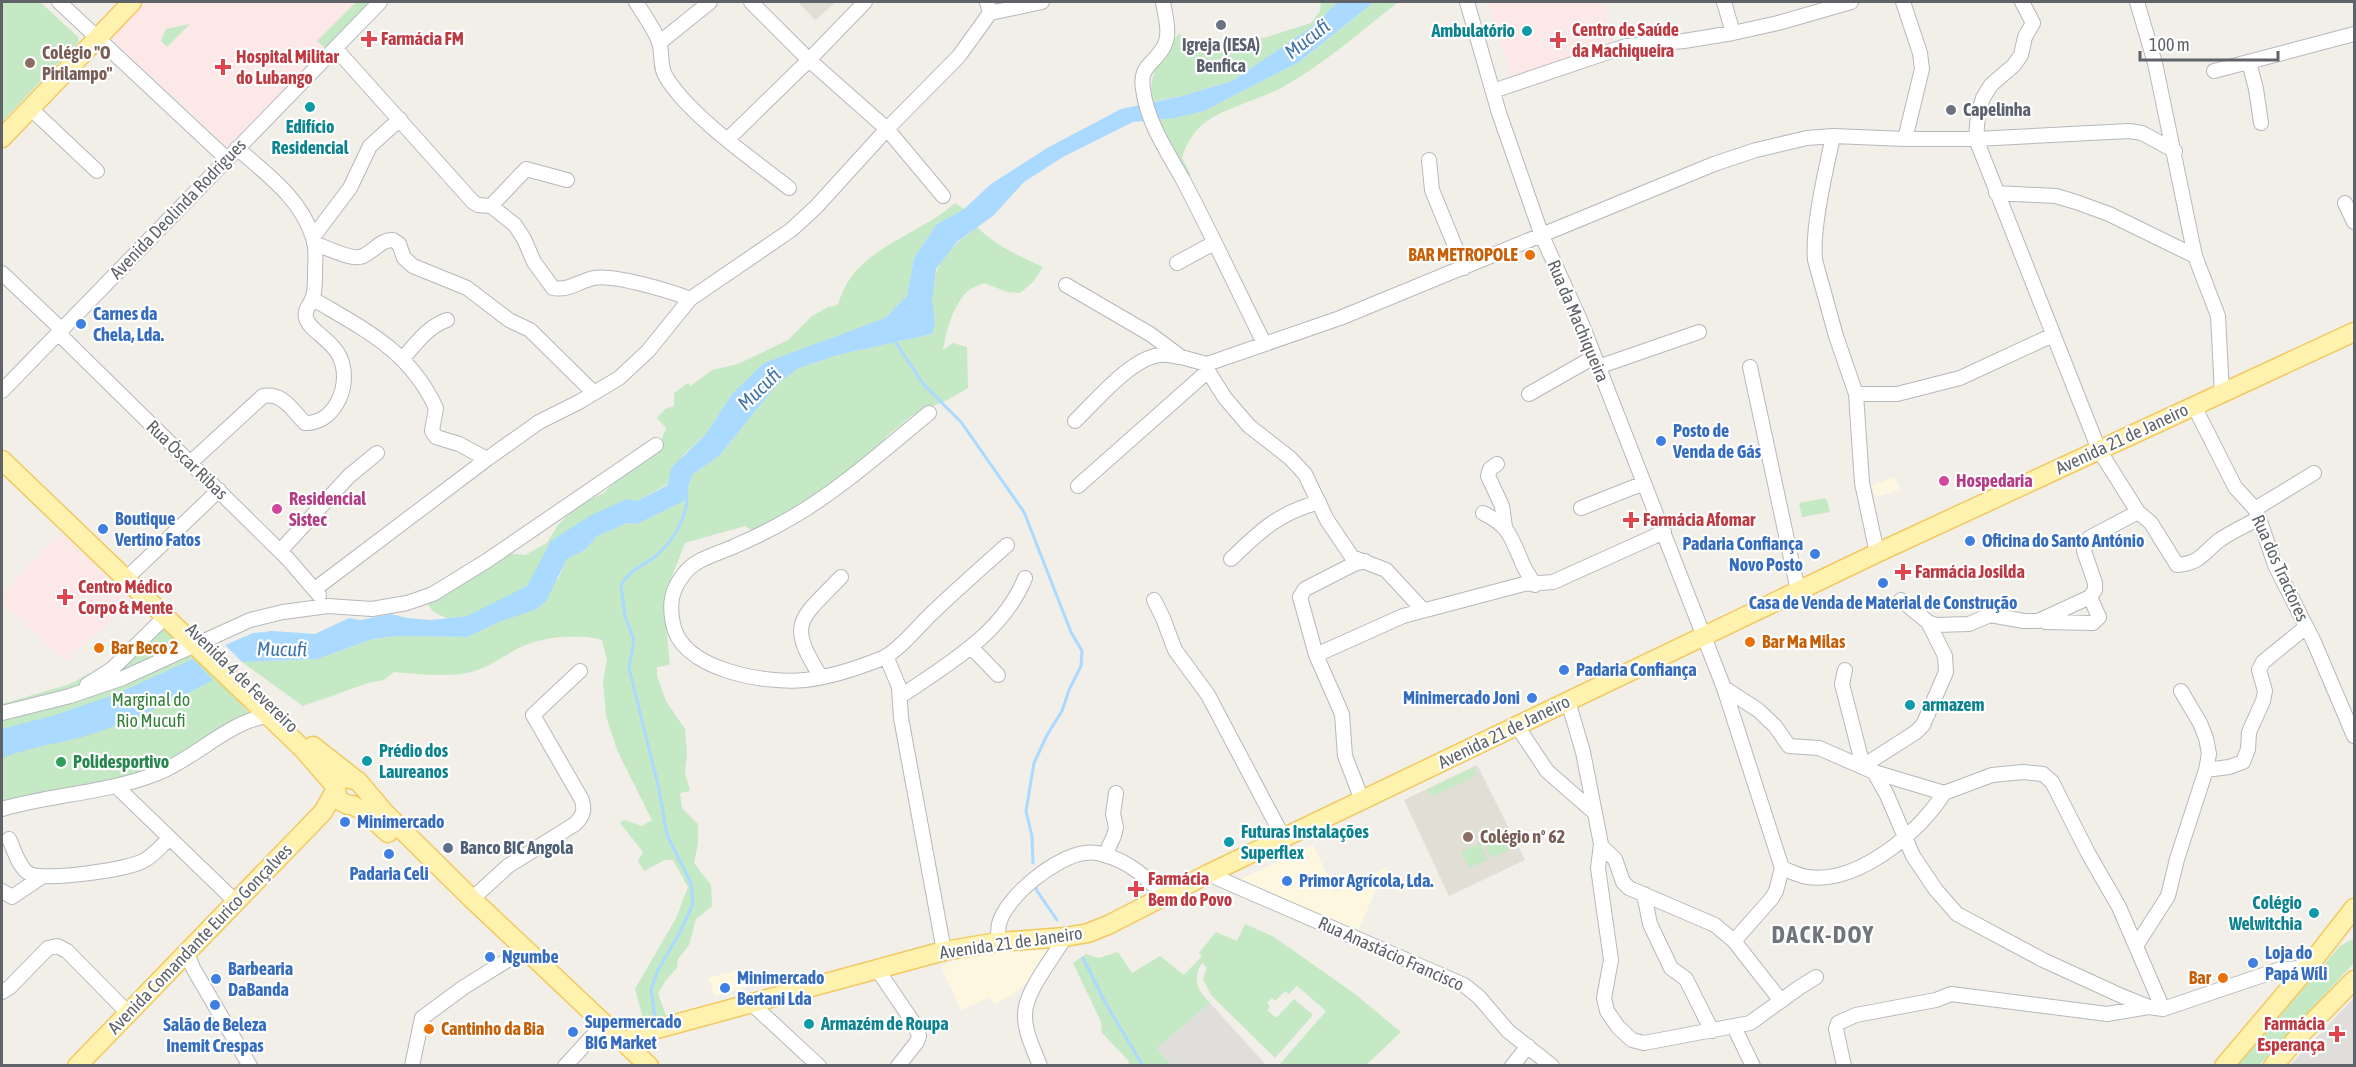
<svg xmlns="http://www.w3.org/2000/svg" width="2356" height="1067" font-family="'Asap Condensed',sans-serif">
  <rect width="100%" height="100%" fill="#f1efe8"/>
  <path fill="#fef7e0" d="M1895,477L1900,490L1876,497L1871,485Z
    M1313,845L1335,892L1385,868L1388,875L1381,878L1357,933L1276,899L1274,894L1241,879Z
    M1016,949H1047L1027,982L1012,995L994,1004L990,997L961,1010L941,966L975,952Z
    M738,970L746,987L715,996L708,978Z"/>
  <path fill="#e0deda" d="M2354,997V1065H2290L2352,1000Z
    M1210,1003L1266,1065H1171L1157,1048Z"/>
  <path fill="#e1ded6" d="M798,2H836L815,20Z
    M1477,765L1525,860L1449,896L1404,800Z"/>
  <path fill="#fce8e6" d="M144,2H371L227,147L109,37Z
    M1488,2H1604L1615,40L1512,79Z
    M60,532L133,601L65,661L2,602V594Z"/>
  <path fill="#c5e8c5" d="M2,2H40L78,37L79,41L2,122Z
    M356,2H371L325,48L317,41Z
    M1321,2H1337L1317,23L1232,81L1182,96L1152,102C1148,73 1161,53 1180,33L1185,55L1267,37L1311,23L1320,11Z
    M1374,2H1398C1360,32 1322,66 1279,89C1257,100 1218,110 1201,126C1192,134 1185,147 1182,158L1191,175L1183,180L1152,121L1204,111L1299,62Z
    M190,24L167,47L161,41L166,29Z
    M955,203L964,209L937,224L914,258L907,296L885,318L802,350L732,394L706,434L684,454L668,484L637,501L527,586L497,603L467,616L446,618L434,612L427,604L505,553L525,555L547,543L558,525L578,505L604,493L622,474L659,446L666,428L657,418L665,409L674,406V393L688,383L691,386L712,370L738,364L788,340L812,316L828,307L838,305C853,248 916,238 955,203Z
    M977,227C996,246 1019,256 1043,267L1033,282L1020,293L1008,292L984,283C979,286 970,288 967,292C953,305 946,332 943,350L953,343L967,347L968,388L949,399L911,416L885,438L888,442L868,462L756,533L745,526L685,543L668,586L664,607L670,665L657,667V676L666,701L685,729L687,754L685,772L690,791L680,793L682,808L698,824V844L694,863L711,885L712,906L696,919L689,945L678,959L677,968L666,980L658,993L666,1016L646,1021L642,1015L635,989L676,918L688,887L673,860H665L644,871L638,861L643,852L620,823L624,820L642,826L652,820L617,750L606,716L603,681L607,660L602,640C577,633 539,637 517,649C500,658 486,669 467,673C444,677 417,674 394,672L384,680L368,683L303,706L242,662L317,659L373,639L398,636L468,637L501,621L558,579L567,559L585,550L597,536L628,523L637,524L684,501L692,475L720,455L778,383L799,368L838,355L932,334C936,321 932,314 932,301C931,264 950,248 977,227Z
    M1826,498L1830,512L1802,517L1799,503Z
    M156,616L258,722L168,772L131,790L73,798L2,814V704L70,684L110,662Z
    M1474,767L1476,776L1433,796L1426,790Z
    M1501,834L1509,850L1491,858L1483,842Z
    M1480,843L1487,860L1469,868L1461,852Z
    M1245,924L1274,937L1355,994L1401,1032L1366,1065H1282L1280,1064L1326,1011L1297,986L1289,994L1285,991L1275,1001L1272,998L1267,1003L1270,1007L1267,1010L1276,1018L1294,999L1313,1015L1275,1058L1211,995L1203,979L1207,968L1202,963C1192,979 1197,990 1210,1003L1157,1048L1171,1065H1128L1129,1061L1102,1033L1101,1022L1073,963L1086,954L1099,958L1118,952L1132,973L1160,956L1184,975L1202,956L1199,953L1216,932L1237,941Z
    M2354,938V963L2259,1065H2238L2340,946Z"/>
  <path fill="#aadaff" d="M1337,2H1374L1299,62L1204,111L1174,118L1133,122L1063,157L1024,182L994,215L957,242L936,269L932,300L935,323L932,334L838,355L799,368L778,383L720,455L692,475L684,501L637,524L628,523L597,536L585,550L567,559L546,601L537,609L501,621L468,637L398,636L373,639L317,659L242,662L225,645L253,633L272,631L315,634L349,618L360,620L391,614L407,618L431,620L467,616L527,586L551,541L591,515L627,499L637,501L668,485L671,468L706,434L732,394L764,363L885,318L907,296L914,258L937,224L964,209L991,184L1047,148L1121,109L1182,96L1232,81L1317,23Z
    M193,659L213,680C175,700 136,719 95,733C64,743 32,746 2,758V729L55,715L116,694Z"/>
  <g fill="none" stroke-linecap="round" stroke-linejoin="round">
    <path stroke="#aadaff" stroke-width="3" d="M894,340L924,385L961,422L1024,512L1071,632L1082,651L1081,666L1069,690L1062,711L1047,735L1034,763L1026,811L1032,836L1033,863
      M1035,884L1037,891L1057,920
      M1083,958L1105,1002L1143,1066
      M655,1018L651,989L658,970L679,934L693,904L691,883L667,835L659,789L629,668L634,640L625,616L621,585C632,568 643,566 657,555C674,540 691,512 686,488"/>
    <g stroke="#b5b8bc" stroke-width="16">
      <path id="minor" d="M59,2L227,159
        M636,2C643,14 654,28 659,42C663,53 659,66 666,77C690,116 752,159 789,188
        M751,2L809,60L887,129L943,196
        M987,2L990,13L1042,2
        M1163,2C1165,15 1171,34 1164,46C1155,64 1139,65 1143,89C1147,122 1167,151 1183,180C1211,233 1237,289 1264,343
        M1467,2L1499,113L1542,236L1581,322L1724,688L1782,868L1776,891L1772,898L1734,941
        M1724,2L1733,33
        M1903,2L1920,53L1922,69L1905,139
        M2022,2L2033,23L2025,37L2021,55L2014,65L1991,85L1983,98L1978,114L1976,139L2099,450L2138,512L2151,523L2177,565C2202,563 2203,552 2221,539C2233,531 2247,525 2259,518
        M2137,2L2155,63L2195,256L2218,316L2222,393
        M659,43L710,2
        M335,48L473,202L478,205L491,206L515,225L524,239L534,262L553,288C569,291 579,281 594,278C613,274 671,291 690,299
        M2249,62L2256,89L2261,123
        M2214,71L2354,34
        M1493,91L1626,46L1684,41L1733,33L1778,23L1851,2
        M30,108L97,171
        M1833,136C1826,170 1812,226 1815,260L1836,336L1856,394L1862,483L1877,553
        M728,139L809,60L865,2
        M1429,160L1432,190L1464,268
        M1996,193L2056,196L2076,202L2109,214L2195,256
        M2345,203L2354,222
        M491,206L526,169L567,180
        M313,237L350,188L370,146L400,119
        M314,243C325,247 349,259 360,257C372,254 380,239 393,240L399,244L404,258L413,266L467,288L509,320L530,330L594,393
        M1177,263L1214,243
        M2,273L61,329
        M1066,285L1150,334L1181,357L1207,364L1340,318L1714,164L1756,150L1807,138L1833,136L1905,139H1976L2129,131L2142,133L2175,151
        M313,299C365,330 409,350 436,408L432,431L436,437L459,444L487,459
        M58,333L288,559L319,595
        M403,358C417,343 427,327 447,320
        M1207,364L1208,371L1225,398L1249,426L1290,458L1305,474L1327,520L1352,557L1386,570L1423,610
        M1598,367L1699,332
        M1750,367L1798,591
        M2,391L380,2
        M1529,394L1594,357
        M1856,394H1897L1960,378L2053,335
        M2194,406L2235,487L2255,509L2259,518L2275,565L2314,642L2354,736
        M929,413C886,448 843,487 796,515C776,527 756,537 735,546C718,554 696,558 684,574C671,590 669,604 673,624C682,670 765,684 805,680C832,677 858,668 883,658C898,651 917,628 930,615C955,591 981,568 1007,545
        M1075,421C1096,401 1131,358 1160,355C1166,354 1173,356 1179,357
        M190,463L263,396C283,392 292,410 305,423C333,424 350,389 342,363C337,342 309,331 306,318C304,309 311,304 313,297C315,290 315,281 315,274C315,263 317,248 313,238C301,198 267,175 237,148
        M1497,464L1490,469L1488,476L1502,506L1505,527
        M1078,486L1208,371
        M1581,508L1644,483
        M2255,509L2314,473
        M1483,513C1509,526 1510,535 1521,560C1524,569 1530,577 1535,585
        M280,551L349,476L377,453
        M1231,559C1261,530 1277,514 1319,502
        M132,573L219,490
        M315,589L487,459L539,422L579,402L619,378L648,351L690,299L791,230L816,207L887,129L959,56L990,13
        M1154,600L1163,618L1175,650L1208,695L1283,837
        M1901,600L1928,622L1936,625L1969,624L1990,615L2024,621H2038L2090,597L2095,590V583L2084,551L2089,538L2138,512
        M2045,622L2093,623L2099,617L2090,597
        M971,647L998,675
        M1316,655L1403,616L1524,584L1553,582L1664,532
        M886,656L899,687L901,718L944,951
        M1845,670L1842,684L1863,766L1916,732L1923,725L1946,672L1945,656L1928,622
        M821,677C786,622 800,620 841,577
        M87,685L112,669L166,616
        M1724,688L1758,710L1775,726L1789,746L1819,748L1874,772L1887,795L1913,856L1936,890L1957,914L2043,960L2124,997L2149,1007L2163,1009L2278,970L2308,967
        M901,696C948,664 1003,633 1025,578
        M1568,701L1583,752L1601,844L1598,868L1611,960L1604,998L1607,1011L1618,1027L1632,1040L1644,1043L1750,1023L1800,987L1816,977
        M2,713L70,696L123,678L250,620L283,612L328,606L372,609L407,603L433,594L488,560L656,445
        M1517,726L1547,771L1595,813
        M2206,770L2229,767L2243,762L2248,749L2249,732L2263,701L2265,691L2259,670L2263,662L2306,627
        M1874,772L1944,793L1992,775L2023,772L2043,774L2052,782L2088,853L2119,907L2163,1009
        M117,787L236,902
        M1362,800L1345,756L1342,714L1316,655L1300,597L1305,589L1354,564L1365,561
        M2,809C53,794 108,793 158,773C194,759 231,720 268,716
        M9,839C14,849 19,869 30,874C46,881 129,870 145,860C154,855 162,845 170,838
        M1601,846L1615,859L1623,882L1629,888L1715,925L1734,941L1781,1001
        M1105,855L1114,836L1116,827L1113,814L1116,793
        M1782,868C1790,871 1799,876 1808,877C1858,884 1920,832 1944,793
        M1208,874L1464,985L1479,997L1508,1031L1552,1066
        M2,891L12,897L43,876
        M1644,894L1650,924L1671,968L1686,979L1712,1031
        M472,899L508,866L575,824C583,816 585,811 582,800L533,715L580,671
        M998,942C998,936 998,929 999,924C1006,896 1057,856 1085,853C1091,852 1099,853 1104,855C1129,861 1147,878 1164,896
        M2136,946L2168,896L2177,859L2206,770L2209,754L2206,738L2200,723L2181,691
        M187,953L193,968L250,1066
        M877,969L915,1025L919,1036L917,1042L898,1066
        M2,992L10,987L48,948L57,946L67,951L128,1013
        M752,1004L819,1066
        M1734,1027L1753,1066
        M412,1066L422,1018L464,987L519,953
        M565,1066L600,1028
        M1040,1066C1034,1050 1025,1033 1025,1016C1024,992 1053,959 1065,937
        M1512,1066L1528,1046
        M1844,1066L1836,1029L1838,1023L1856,1015L1936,1000L1951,994L2107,1014L2149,1007"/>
    </g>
    <g stroke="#f2c960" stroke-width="21">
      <path id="major" d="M2,138L132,2
        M2,460L303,749L336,787L337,799L348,805
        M313,746L355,779
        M346,778L358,781L385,813L472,899L649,1066
        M352,805L365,812L388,833
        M624,1042L642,1033L944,951L998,942L1065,937L1088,933L1108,925L1208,874L1877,553L2354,332
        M77,1066L323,812L335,791
        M2224,1066L2308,967L2354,908
        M2273,1066L2298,1037L2354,980"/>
    </g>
    <use href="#minor" stroke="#fff" stroke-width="14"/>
    <use href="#major" stroke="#fff2af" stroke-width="18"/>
  </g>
  <g fill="#6b7280" stroke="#fff" stroke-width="2">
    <circle cx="1221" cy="25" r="6"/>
    <circle cx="1951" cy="110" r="6"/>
  </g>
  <g fill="#0f9aa8" stroke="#fff" stroke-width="2">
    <circle cx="1527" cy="31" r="6"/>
    <circle cx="310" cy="107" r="6"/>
    <circle cx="1910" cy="705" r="6"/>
    <circle cx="367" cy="761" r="6"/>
    <circle cx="1229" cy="842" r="6"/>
    <circle cx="2314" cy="913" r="6"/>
    <circle cx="809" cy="1024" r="6"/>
  </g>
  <g fill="#e0444e" stroke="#fff" stroke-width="2">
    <path d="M366 30h6v6h6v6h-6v6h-6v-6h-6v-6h6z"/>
    <path d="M1555 31h6v6h6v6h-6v6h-6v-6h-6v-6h6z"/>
    <path d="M220 58h6v6h6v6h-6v6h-6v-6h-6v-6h6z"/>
    <path d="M1628 511h6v6h6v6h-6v6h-6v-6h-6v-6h6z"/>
    <path d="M1900 563h6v6h6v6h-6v6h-6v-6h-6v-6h6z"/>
    <path d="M62 588h6v6h6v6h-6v6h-6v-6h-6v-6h6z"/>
    <path d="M1133 880h6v6h6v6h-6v6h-6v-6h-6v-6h6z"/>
    <path d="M2334 1025h6v6h6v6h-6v6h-6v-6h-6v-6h6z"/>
  </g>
  <g fill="#8d6e63" stroke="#fff" stroke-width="2">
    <circle cx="30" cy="63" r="6"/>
    <circle cx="1468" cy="837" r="6"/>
  </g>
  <g fill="#e8710a" stroke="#fff" stroke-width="2">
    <circle cx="1530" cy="255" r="6"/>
    <circle cx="1750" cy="642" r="6"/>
    <circle cx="99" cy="648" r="6"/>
    <circle cx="2223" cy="978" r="6"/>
    <circle cx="429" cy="1029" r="6"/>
  </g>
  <g fill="#3f7fe0" stroke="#fff" stroke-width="2">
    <circle cx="81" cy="324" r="6"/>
    <circle cx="1661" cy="441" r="6"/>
    <circle cx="103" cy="529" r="6"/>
    <circle cx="1970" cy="541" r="6"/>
    <circle cx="1815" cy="554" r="6"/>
    <circle cx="1883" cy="583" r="6"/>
    <circle cx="1564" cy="670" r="6"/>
    <circle cx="1532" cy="698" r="6"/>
    <circle cx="345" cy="822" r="6"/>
    <circle cx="389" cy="854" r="6"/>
    <circle cx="1287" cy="881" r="6"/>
    <circle cx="490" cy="957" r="6"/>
    <circle cx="2253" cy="963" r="6"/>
    <circle cx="216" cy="979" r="6"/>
    <circle cx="725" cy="988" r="6"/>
    <circle cx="215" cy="1005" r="6"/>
    <circle cx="573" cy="1032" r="6"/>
  </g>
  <g fill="#d1479c" stroke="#fff" stroke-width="2">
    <circle cx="1944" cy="481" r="6"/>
    <circle cx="277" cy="509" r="6"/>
  </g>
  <circle fill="#2e9e5b" stroke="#fff" stroke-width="2" cx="61" cy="762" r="6"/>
  <circle fill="#5c6f8a" stroke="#fff" stroke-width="2" cx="448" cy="848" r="6"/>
  <g text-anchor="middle" stroke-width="4.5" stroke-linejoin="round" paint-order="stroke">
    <g font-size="18" font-weight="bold" fill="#be3a42" stroke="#fff" text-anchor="start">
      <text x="1572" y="36">Centro de Saúde<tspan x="1572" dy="21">da Machiqueira</tspan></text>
      <text x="381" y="45">Farmácia FM</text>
      <text x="236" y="63">Hospital Militar<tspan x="236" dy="21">do Lubango</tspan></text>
      <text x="1643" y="526">Farmácia Afomar</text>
      <text x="1915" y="578">Farmácia Josilda</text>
      <text x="78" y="593">Centro Médico<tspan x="78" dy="21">Corpo &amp; Mente</tspan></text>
      <text x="1148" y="885">Farmácia<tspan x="1148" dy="21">Bem do Povo</tspan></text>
      <text x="2325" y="1030" text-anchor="end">Farmácia<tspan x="2325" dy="21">Esperança</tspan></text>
    </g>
    <g font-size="18" font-weight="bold" fill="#0d838f" stroke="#fff" text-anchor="start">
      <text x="1515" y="37" text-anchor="end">Ambulatório</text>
      <text x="310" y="133" text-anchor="middle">Edifício<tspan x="310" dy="21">Residencial</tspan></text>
      <text x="1922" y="711">armazem</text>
      <text x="379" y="757">Prédio dos<tspan x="379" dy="21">Laureanos</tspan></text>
      <text x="1241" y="838">Futuras Instalações<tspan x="1241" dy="21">Superflex</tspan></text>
      <text x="2302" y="909" text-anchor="end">Colégio<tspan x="2302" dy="21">Welwitchia</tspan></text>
      <text x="821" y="1030">Armazém de Roupa</text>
    </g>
    <g font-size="18" font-weight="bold" fill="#5b616d" stroke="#fff">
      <text x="1221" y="51">Igreja (IESA)<tspan x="1221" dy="21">Benfica</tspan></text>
      <text x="1963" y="116" text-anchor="start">Capelinha</text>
    </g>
    <g font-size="18" font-weight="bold" fill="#785e54" stroke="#fff" text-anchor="start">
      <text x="42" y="59">Colégio "O<tspan x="42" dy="21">Pirilampo"</tspan></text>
      <text x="1480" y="843">Colégio nº 62</text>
    </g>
    <g font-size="18" fill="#5f6368" stroke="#fff">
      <text transform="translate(178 209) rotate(-46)" y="6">Avenida Deolinda Rodrigues</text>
      <text transform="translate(1578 321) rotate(67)" y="6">Rua da Machiqueira</text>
      <text transform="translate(2122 439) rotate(-25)" y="6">Avenida 21 de Janeiro</text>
      <text transform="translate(187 460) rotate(44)" y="6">Rua Óscar Ribas</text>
      <text transform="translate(2280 568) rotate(66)" y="6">Rua dos Tractores</text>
      <text transform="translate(242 678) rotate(44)" y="6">Avenida 4 de Fevereiro</text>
      <text transform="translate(1504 732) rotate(-26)" y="6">Avenida 21 de Janeiro</text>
      <text transform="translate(200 939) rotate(-46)" y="6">Avenida Comandante Eurico Gonçalves</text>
      <text transform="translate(1011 943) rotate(-8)" y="6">Avenida 21 de Janeiro</text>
      <text transform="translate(1391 954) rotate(24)" y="6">Rua Anastácio Francisco</text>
    </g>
    <g font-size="18" font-weight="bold" fill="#c56008" stroke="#fff" text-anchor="start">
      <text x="1518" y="261" text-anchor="end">BAR METROPOLE</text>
      <text x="1762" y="648">Bar Ma Milas</text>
      <text x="111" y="654">Bar Beco 2</text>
      <text x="2211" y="984" text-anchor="end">Bar</text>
      <text x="441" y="1035">Cantinho da Bia</text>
    </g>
    <g font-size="18" font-weight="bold" fill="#366cbe" stroke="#fff" text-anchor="start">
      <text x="93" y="320">Carnes da<tspan x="93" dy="21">Chela, Lda.</tspan></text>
      <text x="1673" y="437">Posto de<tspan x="1673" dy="21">Venda de Gás</tspan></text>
      <text x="115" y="525">Boutique<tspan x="115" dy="21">Vertino Fatos</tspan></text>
      <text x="1982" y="547">Oficina do Santo António</text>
      <text x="1803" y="550" text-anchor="end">Padaria Confiança<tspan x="1803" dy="21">Novo Posto</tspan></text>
      <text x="1883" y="609" text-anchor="middle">Casa de Venda de Material de Construção</text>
      <text x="1576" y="676">Padaria Confiança</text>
      <text x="1520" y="704" text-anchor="end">Minimercado Joni</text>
      <text x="357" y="828">Minimercado</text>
      <text x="389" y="880" text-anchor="middle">Padaria Celi</text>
      <text x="1299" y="887">Primor Agrícola, Lda.</text>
      <text x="2265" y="959">Loja do<tspan x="2265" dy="21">Papá Wíli</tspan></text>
      <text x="502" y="963">Ngumbe</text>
      <text x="228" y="975">Barbearia<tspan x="228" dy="21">DaBanda</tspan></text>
      <text x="737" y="984">Minimercado<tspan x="737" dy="21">Bertani Lda</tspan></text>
      <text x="585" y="1028">Supermercado<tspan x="585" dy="21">BIG Market</tspan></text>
      <text x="215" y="1031" text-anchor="middle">Salão de Beleza<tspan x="215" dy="21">Inemit Crespas</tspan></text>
    </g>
    <g font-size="18" font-weight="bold" fill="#b23c85" stroke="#fff" text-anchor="start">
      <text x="1956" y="487">Hospedaria</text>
      <text x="289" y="505">Residencial<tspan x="289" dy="21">Sistec</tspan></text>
    </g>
    <g font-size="18" fill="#348238" stroke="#fff">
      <text x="151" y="706">Marginal do<tspan x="151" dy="21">Rio Mucufi</tspan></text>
    </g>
    <g font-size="18" font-weight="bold" fill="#27864d" stroke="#fff" text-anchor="start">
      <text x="73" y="768">Polidesportivo</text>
    </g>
    <g font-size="18" font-weight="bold" fill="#4e5e75" stroke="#fff" text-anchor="start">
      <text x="460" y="854">Banco BIC Angola</text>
    </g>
    <g font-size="20" font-style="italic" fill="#4174aa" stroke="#fff">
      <text transform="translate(1307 39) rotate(-38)" y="7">Mucufi</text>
      <text transform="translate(759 389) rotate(-44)" y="7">Mucufi</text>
      <text transform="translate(282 649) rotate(1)" y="7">Mucufi</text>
    </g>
    <g font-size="24" font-weight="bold" letter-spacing="1.5" fill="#70757a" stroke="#fff">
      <text x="1823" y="943">DACK-DOY</text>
    </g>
  </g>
  <rect width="2356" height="1067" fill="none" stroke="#5f6368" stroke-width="6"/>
  <path d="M2140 51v9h138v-9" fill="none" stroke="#5f6368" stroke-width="3"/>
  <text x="2149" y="51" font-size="18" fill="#5f6368" stroke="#ffffff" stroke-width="4.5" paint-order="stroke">100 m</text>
</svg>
